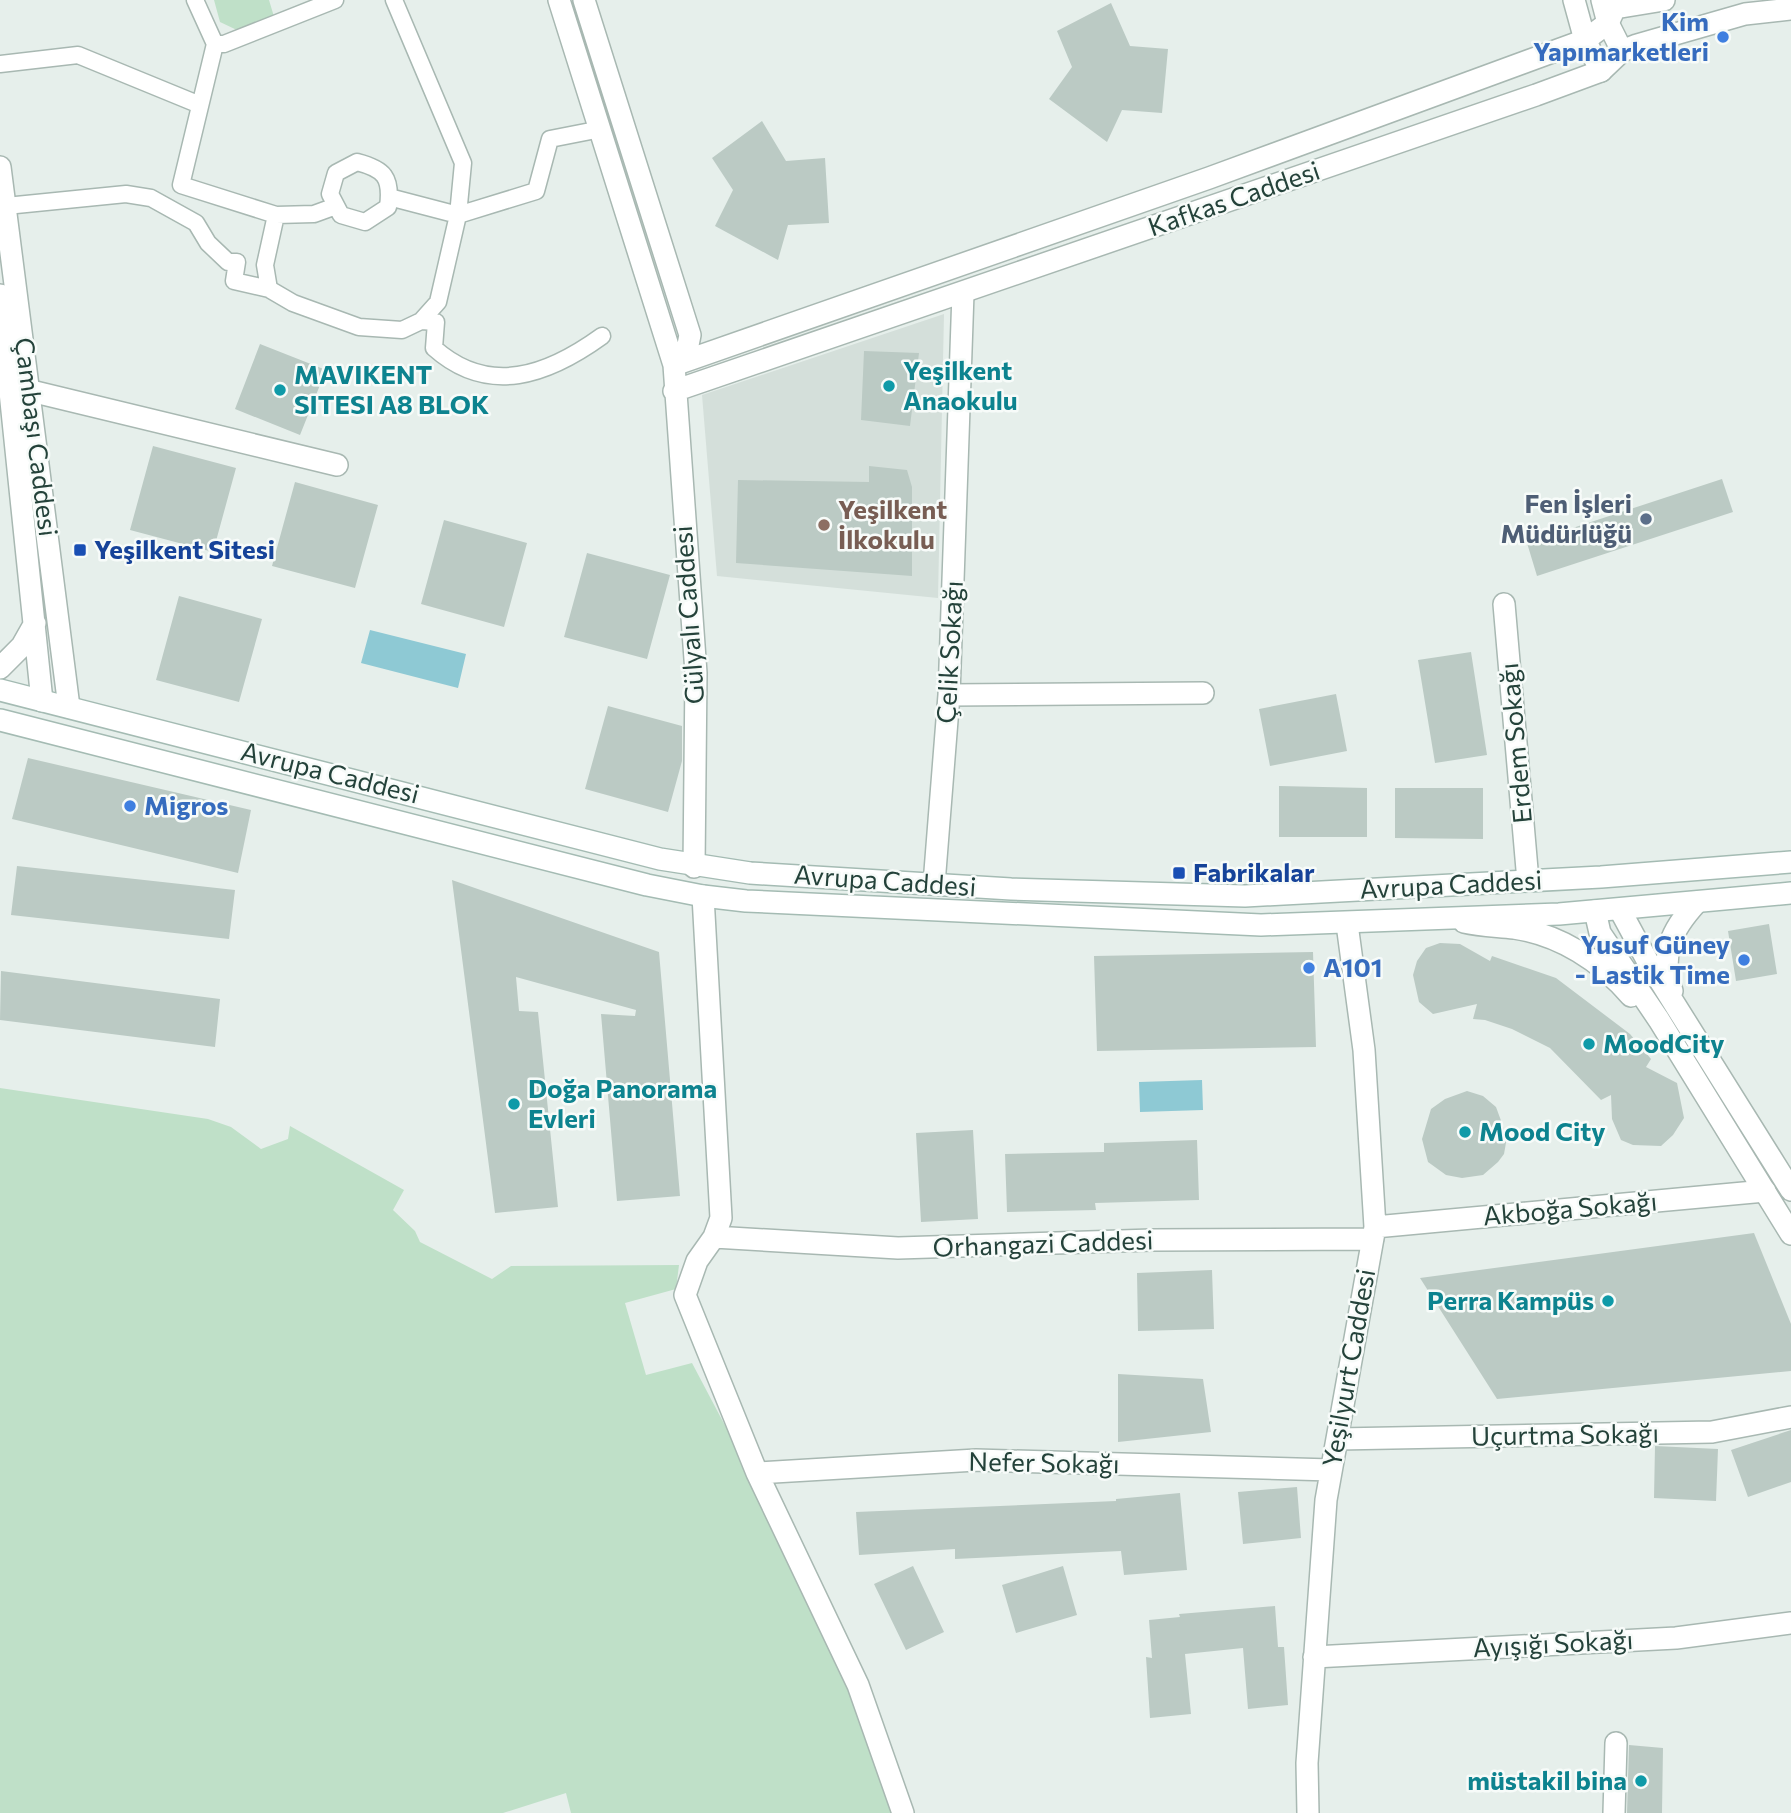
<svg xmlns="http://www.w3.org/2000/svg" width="1791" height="1813" font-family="Commissioner,sans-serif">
  <rect width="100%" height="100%" fill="#e6efeb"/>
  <path fill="#d4dfda" d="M944,314L938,598L717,576L702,395Z"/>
  <path fill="#bfe0c8" d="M214,0H269L275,20L239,31L220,22Z
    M0,1088L208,1119L231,1127L261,1149L288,1139L290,1126L404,1190L393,1210L415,1231L420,1242L492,1279L511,1266L679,1265L676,1289L625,1303L646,1375L692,1363L749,1471L850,1687L895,1813H571L566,1793L503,1813H0Z"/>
  <path fill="#8ec9d4" d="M370,630L466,654L458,688L361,663Z
    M1202,1080L1203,1110L1140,1112L1139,1082Z"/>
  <path fill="#bbcac4" d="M1111,3L1130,46L1168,49L1162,113L1122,110L1107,142L1049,99L1072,67L1057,31Z
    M762,121L786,161L825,158L829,223L788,225L778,260L715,226L733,190L712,158Z
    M260,344L326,370L300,435L235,409Z
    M864,351L919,353L910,426L861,420Z
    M153,446L236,468L213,552L130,530Z
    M869,466L907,470L912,487V576L736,563L738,480L869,482Z
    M1722,479L1733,512L1537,576L1527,543Z
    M295,482L378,505L355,588L272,566Z
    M444,520L527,543L504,627L421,604Z
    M587,553L670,575L647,659L564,637Z
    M179,596L262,619L239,702L156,680Z
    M1471,652L1487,755L1435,763L1418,660Z
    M1336,694L1347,751L1270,766L1259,709Z
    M608,706L682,726V761L668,812L585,789Z
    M28,758L251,810L238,873L12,819Z
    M1279,786L1367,788V837H1279Z
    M1395,788H1483V839L1395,838Z
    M17,866L235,890L229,939L11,915Z
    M452,880L659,952L680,1196L617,1201L601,1014L635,1016L636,1010L516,977L519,1011L538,1012L558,1207L495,1213Z
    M1769,924L1777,974L1736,981L1728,931Z
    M1440,943L1460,944L1490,961L1492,956L1556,978L1630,1034L1651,1059L1646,1067L1677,1083L1684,1118L1673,1135L1661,1146L1633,1145L1621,1140L1612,1119L1611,1095L1601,1100L1550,1048L1512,1029L1485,1020L1473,1019L1477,1004L1433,1014L1419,1002L1413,975L1417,961L1426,948Z
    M1313,952L1316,1047L1097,1051L1094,956Z
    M1,971L220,999L215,1047L0,1020Z
    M1467,1091L1483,1096L1496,1107L1507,1137L1504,1154L1498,1162L1483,1175L1462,1178L1446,1175L1428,1162L1422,1139L1431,1109L1445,1099Z
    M973,1130L978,1219L921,1222L916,1133Z
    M1197,1140L1199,1200L1095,1203L1096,1210L1007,1212L1005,1154L1104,1152V1143Z
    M1754,1233L1791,1324V1371L1497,1399L1420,1278Z
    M1212,1270L1214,1329L1138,1331L1137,1273Z
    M1118,1374L1203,1379L1211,1432L1118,1442Z
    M1791,1430V1482L1748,1497L1731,1450Z
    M1655,1446L1718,1449L1716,1501L1654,1498Z
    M1297,1487L1301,1538L1243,1544L1238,1492Z
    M1180,1493L1187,1570L1124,1575L1121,1551L955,1559V1549L859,1555L856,1512L1116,1501V1499Z
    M913,1566L944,1632L906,1650L874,1584Z
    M1063,1566L1077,1615L1016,1633L1002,1585Z
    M1275,1606L1278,1647H1284L1288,1705L1248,1709L1243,1648L1185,1654L1191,1714L1150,1718L1146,1657L1152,1658L1149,1620L1180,1617L1179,1614Z
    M1629,1745L1663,1748L1662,1813H1627Z"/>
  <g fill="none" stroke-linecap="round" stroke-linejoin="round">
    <g stroke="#a8b8b2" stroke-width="19">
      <path id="pedestrian" d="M195,0L215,44L181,185L276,215L265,265L269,289L293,303L359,327L402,330L421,321L438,302L458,215L463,163L394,0
        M215,44H224L335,0
        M0,64L78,55L200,105
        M357,162C384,169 392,177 388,207L365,222L341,215L330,194L336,173Z
        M389,197L458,215L536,191L550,139L601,129
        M6,206L126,194L151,198L196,223L208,243L228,262H237L234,281L269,289
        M276,215L314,214L336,206
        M421,321L436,322L434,348C489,397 548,375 602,336"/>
    </g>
    <g stroke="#a8b8b2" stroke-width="24">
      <path id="minor" d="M1574,0L1585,40L1601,71
        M1602,0L1608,23L1622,51
        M31,391L337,465
        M1504,604L1528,881
        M949,695L1203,693
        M934,884L949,695L963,293
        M703,896L721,1218L714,1237L697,1261L685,1295L757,1473L858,1685L903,1813
        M1375,1227L1765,1191
        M714,1237L898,1248L1152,1240L1373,1239
        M1338,1439L1712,1432L1791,1417
        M757,1473L976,1460L1331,1470
        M1314,1657L1676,1638L1791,1623
        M1308,1813L1307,1763L1326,1500L1375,1227L1364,1050L1347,924
        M1614,1813L1616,1743"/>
    </g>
    <g stroke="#a8b8b2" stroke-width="24">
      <path id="tertiary" d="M559,0L674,365L696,673L694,867
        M584,0L690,335L687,350L674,365
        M0,167L69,707
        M0,295L42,701
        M674,365L1209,178L1585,40L1608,23L1615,8L1664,0
        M674,391L1536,95L1601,71L1622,51L1637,45L1745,14L1791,9
        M0,668L22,646L35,623
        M1620,910L1647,960L1791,1190
        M1595,911L1600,933L1659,1020L1791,1234
        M1464,922C1481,926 1497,926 1514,928C1560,935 1601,961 1631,996
        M1672,991C1660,954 1671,930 1697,902"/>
    </g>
    <g stroke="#a4bbb3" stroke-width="24">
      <path id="secondary" d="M0,690L660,859L750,873L1011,889L1245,896L1601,877L1791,862
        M0,720L647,885L703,896L746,901L1261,925L1559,914L1791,893"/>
    </g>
    <use href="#pedestrian" stroke="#fff" stroke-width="16"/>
    <use href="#minor" stroke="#fff" stroke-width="21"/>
    <use href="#tertiary" stroke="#fff" stroke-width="21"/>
    <use href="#secondary" stroke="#fff" stroke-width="21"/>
  </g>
  <g fill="#3f7fe0" stroke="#f7fbf9" stroke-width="2.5">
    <circle cx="1723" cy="37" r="7"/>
    <circle cx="130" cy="806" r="7"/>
    <circle cx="1744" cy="960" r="7"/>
    <circle cx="1309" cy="968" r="7"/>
  </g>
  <g fill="#0f9aa8" stroke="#f7fbf9" stroke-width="2.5">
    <circle cx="889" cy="386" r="7"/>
    <circle cx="280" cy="390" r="7"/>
    <circle cx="1589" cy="1044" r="7"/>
    <circle cx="514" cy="1104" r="7"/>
    <circle cx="1465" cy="1132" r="7"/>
    <circle cx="1608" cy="1301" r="7"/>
    <circle cx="1641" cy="1781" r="7"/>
  </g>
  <circle fill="#5c6f8a" stroke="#f7fbf9" stroke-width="2.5" cx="1646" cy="519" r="7"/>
  <circle fill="#8d6e63" stroke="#f7fbf9" stroke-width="2.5" cx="824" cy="525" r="7"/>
  <g fill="#1a4fb4" stroke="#f7fbf9" stroke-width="2.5">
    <rect x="73" y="543" width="14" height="14" rx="3.5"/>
    <rect x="1172" y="866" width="14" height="14" rx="3.5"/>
  </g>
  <g text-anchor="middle" stroke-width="5" stroke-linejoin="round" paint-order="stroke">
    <g font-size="26" font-weight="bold" fill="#366cbe" stroke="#f7fbf9" text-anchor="end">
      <text x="1709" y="31">Kim<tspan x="1709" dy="30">Yapımarketleri</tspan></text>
      <text x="144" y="815" text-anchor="start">Migros</text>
      <text x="1730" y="954">Yusuf Güney<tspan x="1730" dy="30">- Lastik Time</tspan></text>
      <text x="1323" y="977" text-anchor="start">A101</text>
    </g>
    <g font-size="26" fill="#24423a" stroke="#f7fbf9">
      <text transform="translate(1234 199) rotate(-19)" y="9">Kafkas Caddesi</text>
      <text transform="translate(36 437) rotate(83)" y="9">Çambaşı Caddesi</text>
      <text transform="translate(689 615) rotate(-94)" y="9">Gülyalı Caddesi</text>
      <text transform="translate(950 652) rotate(-87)" y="9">Çelik Sokağı</text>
      <text transform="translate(1516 743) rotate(-95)" y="9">Erdem Sokağı</text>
      <text transform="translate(330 773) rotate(14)" y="9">Avrupa Caddesi</text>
      <text transform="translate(885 881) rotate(4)" y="9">Avrupa Caddesi</text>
      <text transform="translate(1451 885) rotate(-3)" y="9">Avrupa Caddesi</text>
      <text transform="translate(1570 1209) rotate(-5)" y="9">Akboğa Sokağı</text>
      <text transform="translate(1043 1244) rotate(-2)" y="9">Orhangazi Caddesi</text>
      <text transform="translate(1349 1368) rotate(-80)" y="9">Yeşilyurt Caddesi</text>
      <text transform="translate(1565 1435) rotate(-1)" y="9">Uçurtma Sokağı</text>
      <text transform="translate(1044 1463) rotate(1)" y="9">Nefer Sokağı</text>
      <text transform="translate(1553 1644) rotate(-3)" y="9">Ayışığı Sokağı</text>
    </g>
    <g font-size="26" font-weight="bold" fill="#0d838f" stroke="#f7fbf9" text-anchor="start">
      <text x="903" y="380">Yeşilkent<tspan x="903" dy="30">Anaokulu</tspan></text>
      <text x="294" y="384">MAVIKENT<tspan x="294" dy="30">SITESI A8 BLOK</tspan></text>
      <text x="1603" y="1053">MoodCity</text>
      <text x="528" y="1098">Doğa Panorama<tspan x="528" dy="30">Evleri</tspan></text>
      <text x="1479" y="1141">Mood City</text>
      <text x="1594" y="1310" text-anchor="end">Perra Kampüs</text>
      <text x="1627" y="1790" text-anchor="end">müstakil bina</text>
    </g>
    <g font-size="26" font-weight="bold" fill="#4e5e75" stroke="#f7fbf9" text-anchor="end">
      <text x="1632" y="513">Fen İşleri<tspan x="1632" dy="30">Müdürlüğü</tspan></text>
    </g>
    <g font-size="26" font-weight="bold" fill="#785e54" stroke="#f7fbf9" text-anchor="start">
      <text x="838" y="519">Yeşilkent<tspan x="838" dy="30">İlkokulu</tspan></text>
    </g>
    <g font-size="26" font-weight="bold" fill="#164399" stroke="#f7fbf9" text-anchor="start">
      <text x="94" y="559">Yeşilkent Sitesi</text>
      <text x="1193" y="882">Fabrikalar</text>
    </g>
  </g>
</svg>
